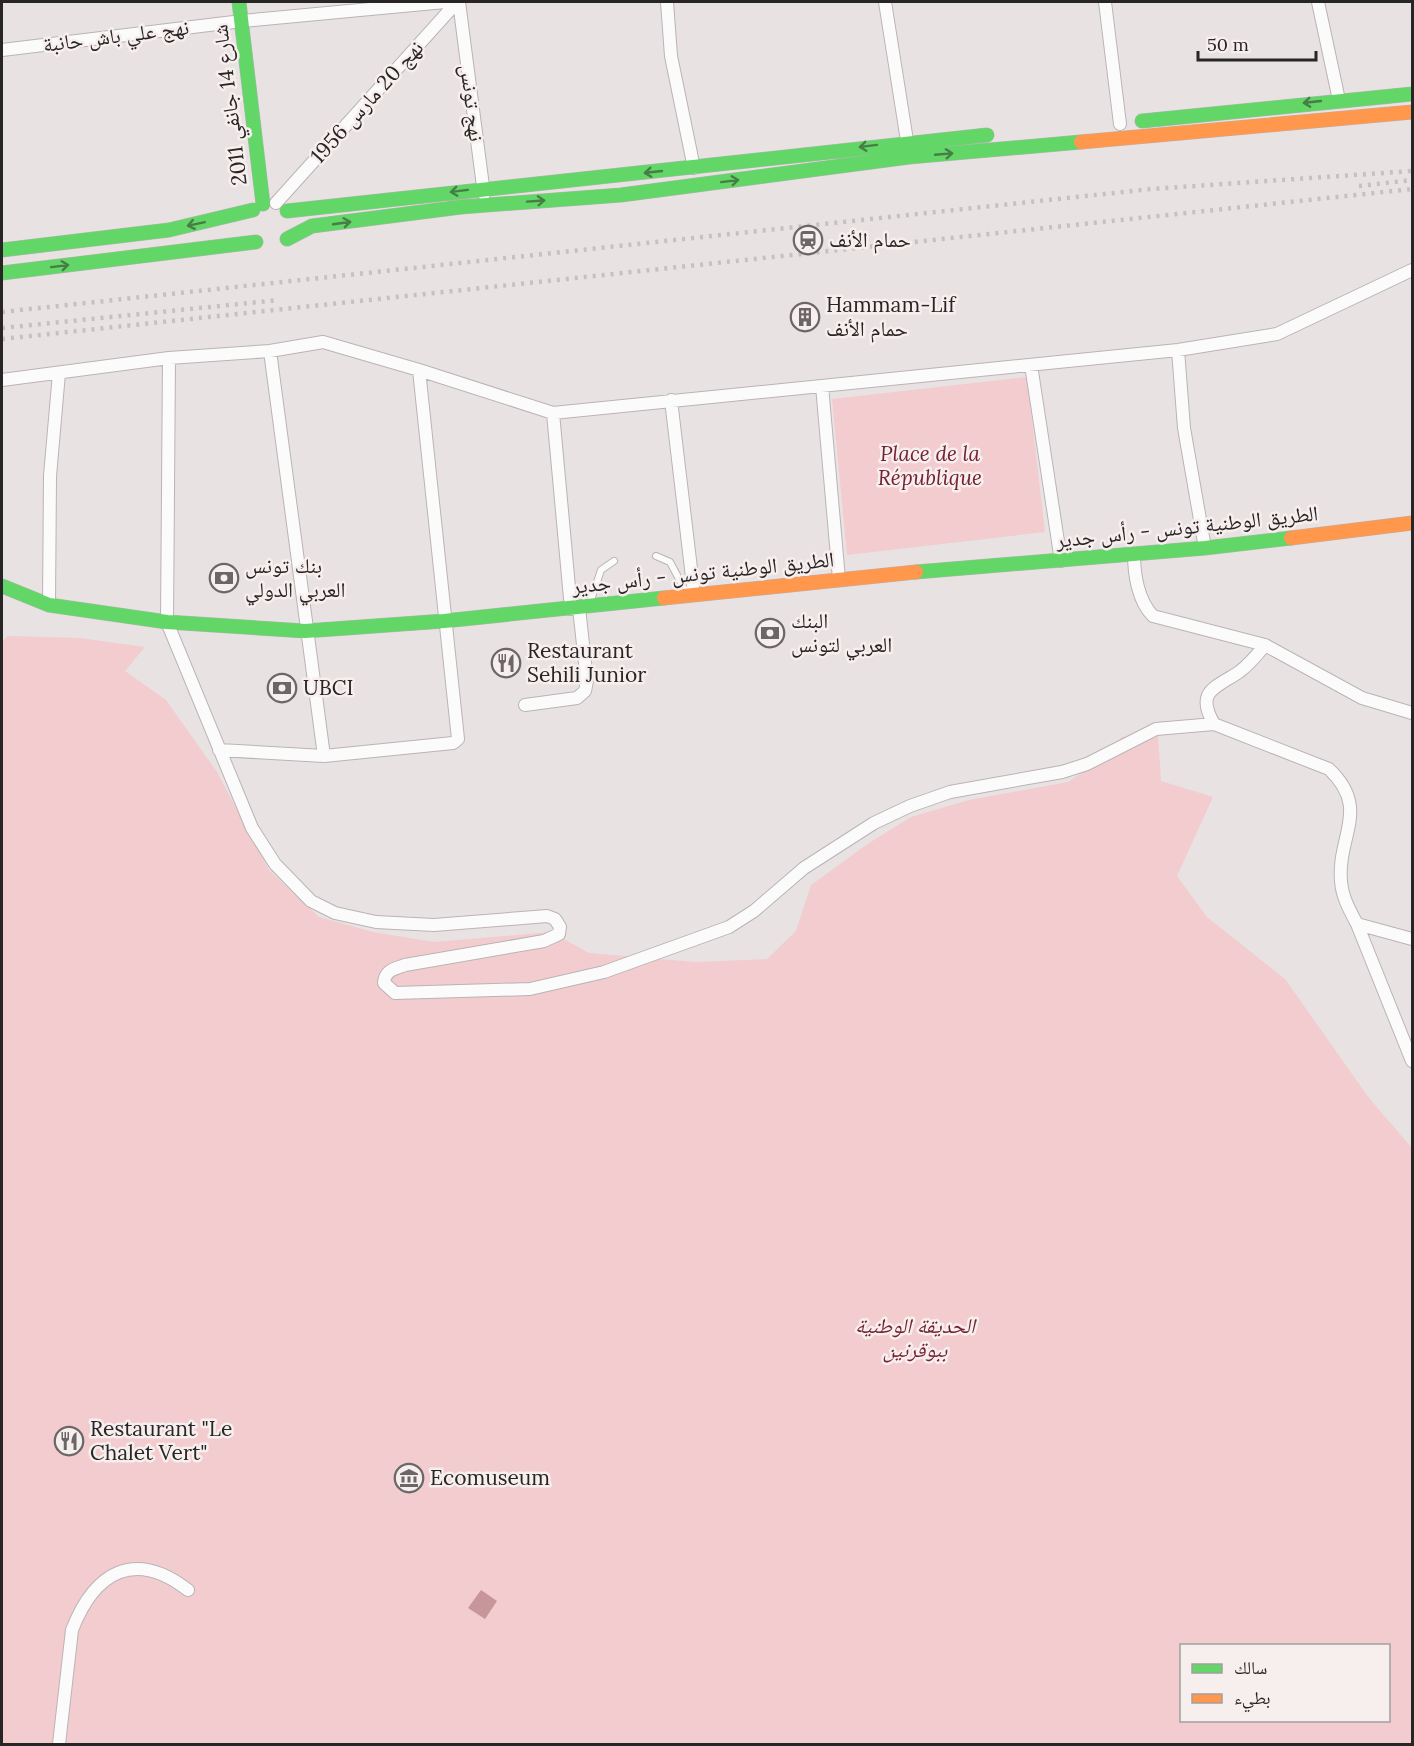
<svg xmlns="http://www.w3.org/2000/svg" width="1414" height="1746" font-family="Lora,'Noto Naskh Arabic',serif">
  <rect width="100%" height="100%" fill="#e8e2e3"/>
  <path fill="#f2cccf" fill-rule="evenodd" d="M1027,377L1045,532L847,555L832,399Z
    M7,636L80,638L145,647L125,671L166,700L217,772L269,870L319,917L373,932L434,942L551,932L589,953L695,962L767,959L796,931L811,885L869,843L911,817L969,800L1068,782L1102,759L1122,737L1158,736L1161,781L1213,797L1177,876L1207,917L1285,979L1369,1098L1412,1148V1744H2V642ZM1182,1646H1388V1720H1182Z"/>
  <path fill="#c7969a" d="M481,1590L497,1601L485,1619L468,1608Z"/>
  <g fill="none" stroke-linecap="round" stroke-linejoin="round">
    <g stroke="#b9b4b5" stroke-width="8">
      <path id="lane" d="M656,556L670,562L686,592
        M590,603L601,570L614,561"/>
    </g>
    <g stroke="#b9b4b5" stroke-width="14">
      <path id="street" d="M459,2L484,194
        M667,2L671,56L694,168
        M885,2L908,147
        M1105,2L1120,124
        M1318,2L1339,100
        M2,50L242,21L445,2
        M276,203L457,2
        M1178,350L1184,428L1205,548
        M270,351L324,756
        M169,358L167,622L252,828L275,864L311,901L335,913L376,922L434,925L547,916L555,919L560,927L559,934L544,941L405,965C394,969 385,970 384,983L395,993L530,989L604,972L729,927L754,911L804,868L874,823L910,806L950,792L1062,772L1087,764L1156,729L1214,724
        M1031,365L1061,561
        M2,380L169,358L270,351L323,342L419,370L553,413L1178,350L1277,334L1412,270
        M822,386L839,579
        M671,400L694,594
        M553,413L571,609
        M1134,554C1134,574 1138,601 1153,616L1265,645L1362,698L1412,713
        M49,605L50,476L59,373
        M1265,645C1257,655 1250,664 1239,672C1215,688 1195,691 1214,724L1329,769C1371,809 1337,836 1341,881C1342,897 1350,911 1357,924L1412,1061
        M525,705L577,698L585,691L587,681L579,608
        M219,750L324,756L453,743L458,739L419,370
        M1357,924L1412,939
        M59,1744L72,1630C95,1571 135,1549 188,1590"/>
    </g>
    <g stroke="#b9b4b5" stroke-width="15">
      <path id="fast" d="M239,2L263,204
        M1142,121L1412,94
        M287,211L987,135
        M287,239L312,226L461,207L621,195L909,157L1081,142
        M2,250L169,230L253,210
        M2,273L256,242
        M916,572L1205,548L1291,538
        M2,586L49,605L167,622L305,631L444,621L664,598"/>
    </g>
    <g stroke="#b9b4b5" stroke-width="15">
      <path id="slow" d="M1081,142L1412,112
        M1291,538L1412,523
        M664,598L916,572"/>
    </g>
    <use href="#lane" stroke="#fcfbfb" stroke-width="6"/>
    <use href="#street" stroke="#fcfbfb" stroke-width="12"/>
    <use href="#fast" stroke="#63d668" stroke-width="14"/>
    <use href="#slow" stroke="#ff974d" stroke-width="14"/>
    <path stroke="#c3c2c2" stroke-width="4.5" stroke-dasharray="3 6" stroke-linecap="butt" d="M1359,186L1412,180
      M2,312L1151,189L1412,171
      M2,328L279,300
      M2,339L1412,189"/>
  </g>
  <defs><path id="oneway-shaft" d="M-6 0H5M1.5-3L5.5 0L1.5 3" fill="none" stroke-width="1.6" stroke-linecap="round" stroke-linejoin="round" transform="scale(1.5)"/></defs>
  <g stroke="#467e46">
    <use href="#oneway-shaft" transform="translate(1312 102) rotate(174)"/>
    <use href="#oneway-shaft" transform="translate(868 146) rotate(173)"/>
    <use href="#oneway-shaft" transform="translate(944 154) rotate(-5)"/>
    <use href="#oneway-shaft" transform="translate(653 172) rotate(174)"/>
    <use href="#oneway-shaft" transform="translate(730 181) rotate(-7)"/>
    <use href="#oneway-shaft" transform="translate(459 191) rotate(173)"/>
    <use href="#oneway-shaft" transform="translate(536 201) rotate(-4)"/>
    <use href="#oneway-shaft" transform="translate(342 223) rotate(-8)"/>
    <use href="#oneway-shaft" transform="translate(196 224) rotate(168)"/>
    <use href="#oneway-shaft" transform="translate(60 266) rotate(-7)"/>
  </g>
  <defs>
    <g id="station-ring" transform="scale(1.5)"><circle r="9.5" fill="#f7eeee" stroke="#6b6768" stroke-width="1.5"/><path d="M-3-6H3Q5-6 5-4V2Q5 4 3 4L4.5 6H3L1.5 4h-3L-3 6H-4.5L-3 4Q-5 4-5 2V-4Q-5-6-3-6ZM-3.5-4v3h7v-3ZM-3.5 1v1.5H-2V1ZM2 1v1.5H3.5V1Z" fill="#6b6768"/></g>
    <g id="building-ring" transform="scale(1.5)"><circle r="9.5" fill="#f7eeee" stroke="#6b6768" stroke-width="1.5"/><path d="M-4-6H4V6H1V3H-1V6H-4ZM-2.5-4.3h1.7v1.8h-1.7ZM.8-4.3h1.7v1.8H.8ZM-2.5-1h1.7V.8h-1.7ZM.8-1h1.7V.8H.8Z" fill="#6b6768"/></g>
    <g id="bank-ring" transform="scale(1.5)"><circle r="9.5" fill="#f7eeee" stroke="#6b6768" stroke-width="1.5"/><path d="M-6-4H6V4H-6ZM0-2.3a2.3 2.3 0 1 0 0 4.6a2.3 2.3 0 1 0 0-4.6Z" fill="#6b6768"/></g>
    <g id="restaurant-ring" transform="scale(1.5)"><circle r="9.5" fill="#f7eeee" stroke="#6b6768" stroke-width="1.5"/><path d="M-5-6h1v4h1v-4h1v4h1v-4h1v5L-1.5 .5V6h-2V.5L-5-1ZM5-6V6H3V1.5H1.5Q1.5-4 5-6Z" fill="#6b6768"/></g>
    <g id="museum-ring" transform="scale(1.5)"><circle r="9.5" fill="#f7eeee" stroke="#6b6768" stroke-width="1.5"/><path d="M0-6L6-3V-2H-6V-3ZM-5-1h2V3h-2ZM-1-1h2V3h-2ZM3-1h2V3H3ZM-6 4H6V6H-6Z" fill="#6b6768"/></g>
  </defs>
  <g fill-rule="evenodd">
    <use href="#station-ring" x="808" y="240"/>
    <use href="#building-ring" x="805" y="317"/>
    <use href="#bank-ring" x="224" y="578"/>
    <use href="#bank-ring" x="770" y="633"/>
    <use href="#restaurant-ring" x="506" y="663"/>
    <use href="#bank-ring" x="282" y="688"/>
    <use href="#restaurant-ring" x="69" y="1441"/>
    <use href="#museum-ring" x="409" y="1478"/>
  </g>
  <g text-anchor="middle" stroke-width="5" stroke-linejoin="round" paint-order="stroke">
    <g font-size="21" fill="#282525" stroke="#f7eeee">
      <text transform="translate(116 36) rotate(-7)" y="7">نهج علي باش حانبة</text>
      <text transform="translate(367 102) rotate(-48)" y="7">نهج 20 مارس 1956</text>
      <text transform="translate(472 103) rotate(83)" y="7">نهج تونس</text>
      <text transform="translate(230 105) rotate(-97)" y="7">شارع 14 جانفي 2011</text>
      <text transform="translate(1187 527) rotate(-6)" y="7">الطريق الوطنية تونس - رأس جدير</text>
      <text transform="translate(703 573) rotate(-6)" y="7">الطريق الوطنية تونس - رأس جدير</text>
    </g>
    <g font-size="21" fill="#282525" stroke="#f7eeee" text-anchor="start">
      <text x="829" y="247">حمام الأنف</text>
      <text x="826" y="312">Hammam-Lif<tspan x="826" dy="24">حمام الأنف</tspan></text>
      <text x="245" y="573">بنك تونس<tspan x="245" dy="24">العربي الدولي</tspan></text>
      <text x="791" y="628">البنك<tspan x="791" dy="24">العربي لتونس</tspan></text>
      <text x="527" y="658">Restaurant<tspan x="527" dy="24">Sehili Junior</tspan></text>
      <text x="303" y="695">UBCI</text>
      <text x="90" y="1436">Restaurant "Le<tspan x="90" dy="24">Chalet Vert"</tspan></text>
      <text x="430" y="1485">Ecomuseum</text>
    </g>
    <g font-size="21" font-style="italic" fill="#74222f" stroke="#f7eeee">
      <text x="930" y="461">Place de la<tspan x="930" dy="24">République</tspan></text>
      <text x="915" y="1333">الحديقة الوطنية<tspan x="915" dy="24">ببوقرنين</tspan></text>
    </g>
  </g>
  <rect width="1414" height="1746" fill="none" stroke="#282525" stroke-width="6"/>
  <rect x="1180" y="1644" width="210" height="78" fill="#f7eeee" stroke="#a49e9e" stroke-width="1.5"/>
  <rect x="1192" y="1664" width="30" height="9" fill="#63d668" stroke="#a49e9e" stroke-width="1.5"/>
  <text x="1234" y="1674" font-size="18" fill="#282525">سالك</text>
  <rect x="1192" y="1694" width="30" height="9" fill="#ff974d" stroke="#a49e9e" stroke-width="1.5"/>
  <text x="1234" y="1704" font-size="18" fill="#282525">بطيء</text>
  <path d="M1198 51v9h118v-9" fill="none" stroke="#282525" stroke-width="3"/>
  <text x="1207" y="51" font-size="18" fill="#282525" stroke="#f7eeee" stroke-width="4.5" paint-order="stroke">50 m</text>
</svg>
